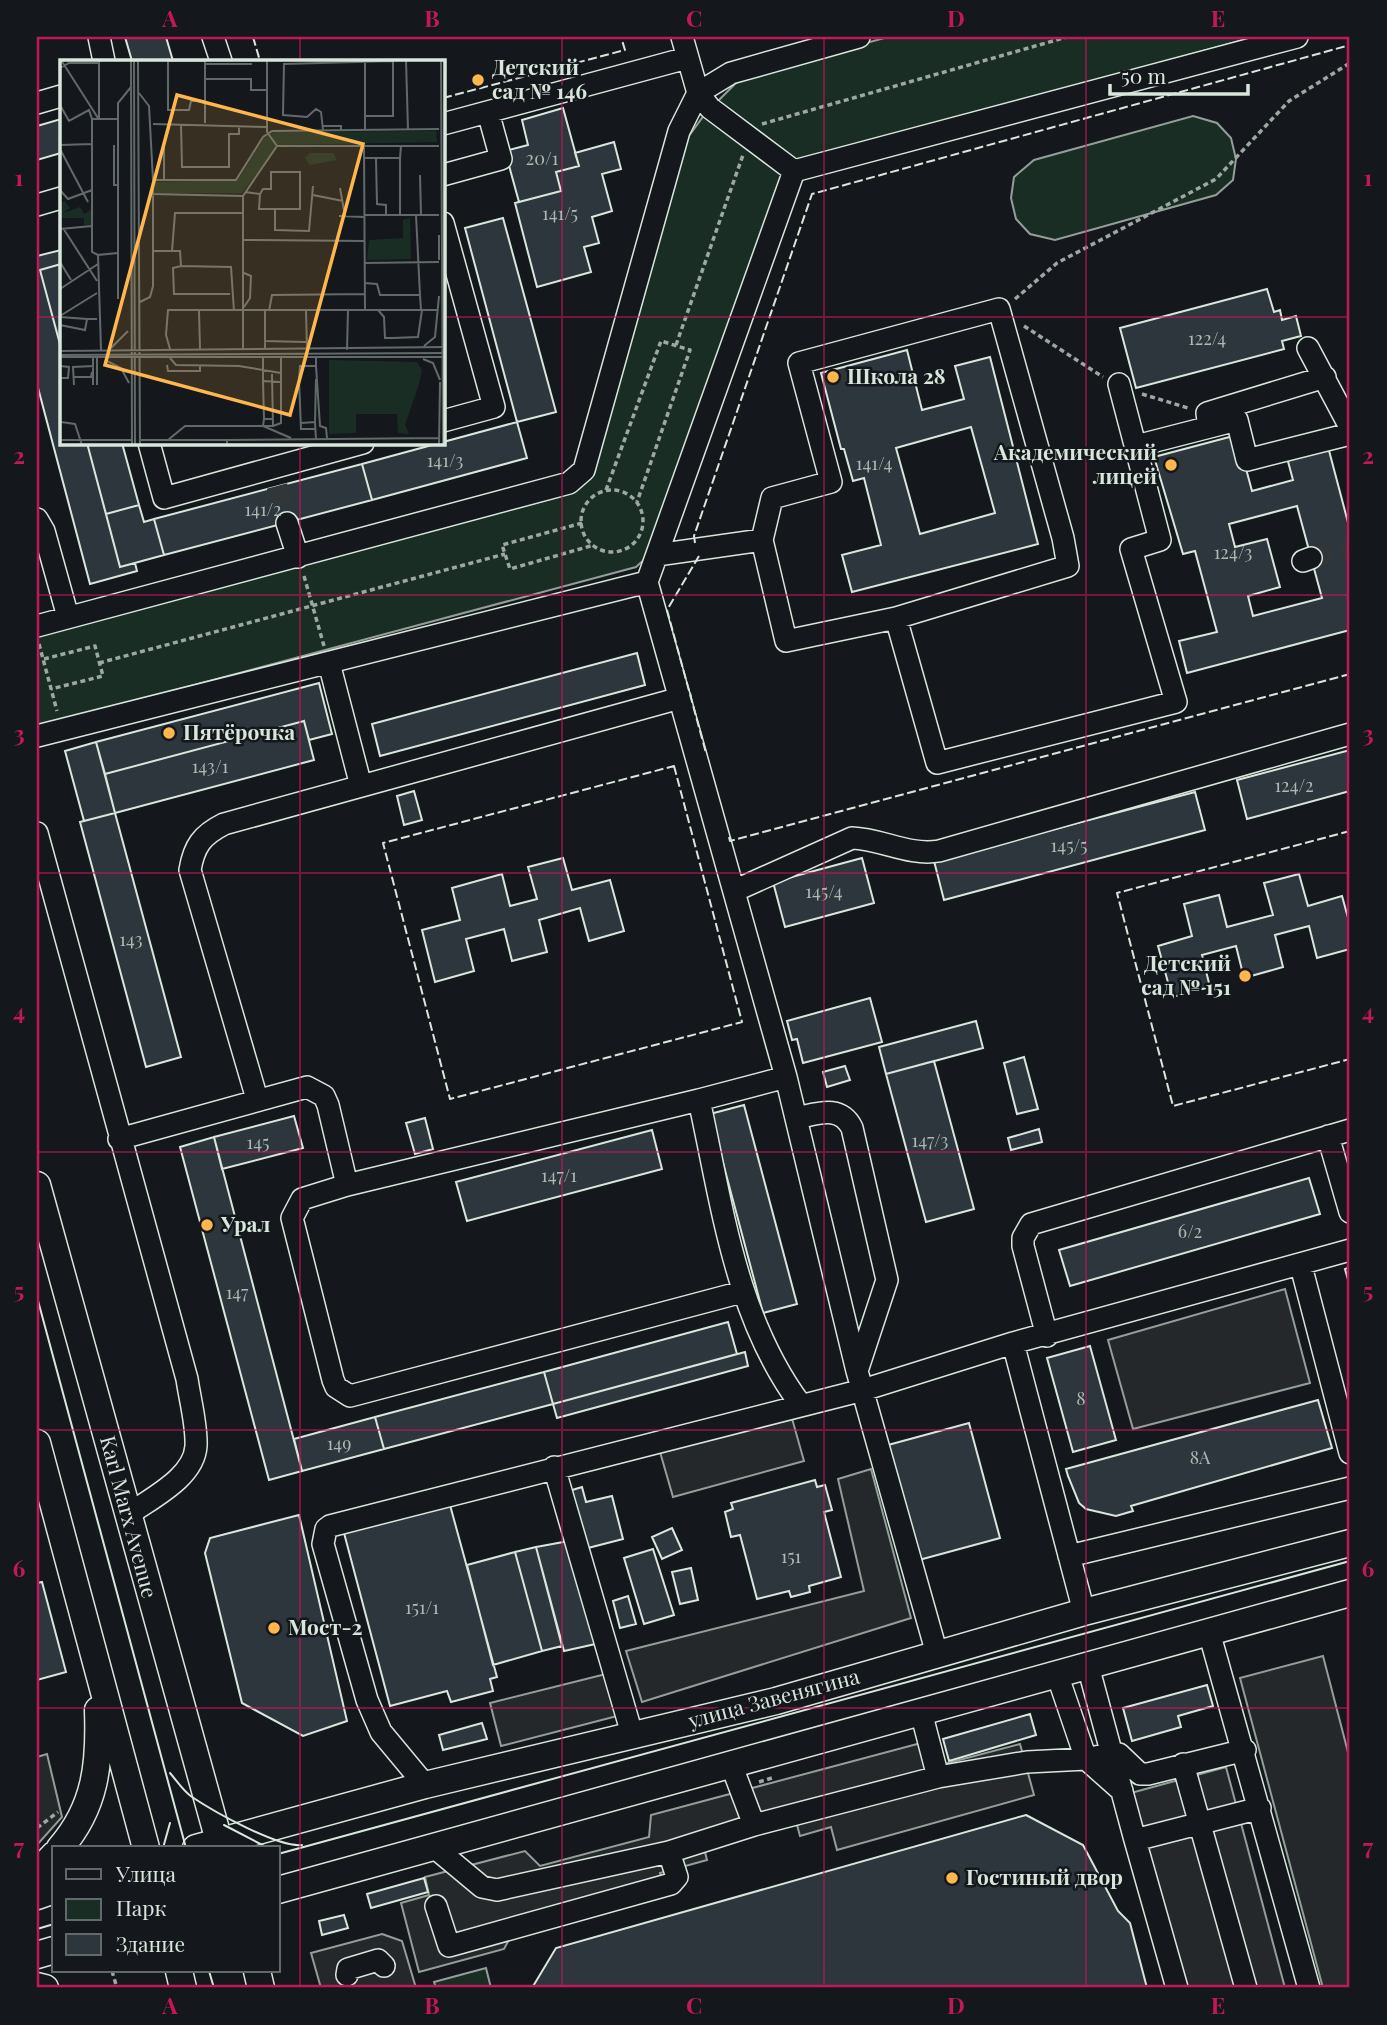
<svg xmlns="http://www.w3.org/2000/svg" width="1387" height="2025" font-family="'Playfair Display',serif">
  <rect width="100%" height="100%" fill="#14181c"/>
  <path fill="#1a2d24" stroke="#939e99" stroke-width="2" d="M888,37H1254L810,159L646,558L636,567L37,727V634L558,497L584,484L594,466L686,140L705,114L742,77Z
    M1193,116L1217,123L1231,138L1236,159L1233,180L1216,195L1055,240L1030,234L1016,219L1011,198L1014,177L1034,160Z
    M486,1968L491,1988H436L434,1982Z"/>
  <path fill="#24282b" stroke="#939e99" stroke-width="2" d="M1285,1289L1310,1383L1133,1429L1108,1340Z
    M791,1415L804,1461L673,1497L660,1452Z
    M871,1469L911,1618L642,1702L626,1651L864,1591L838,1479Z
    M1323,1656L1350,1760V1988H1323L1240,1678Z
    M610,1673L621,1715L501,1746L490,1703Z
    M921,1743L929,1768L1020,1744L1034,1795L837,1850L831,1827L800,1836L797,1825L764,1821L731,1830L705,1852L707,1860L660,1873L665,1893L511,1936L504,1949L419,1972L401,1903L429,1895L425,1877L525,1851L540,1866L649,1837L651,1815Z
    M47,1754L62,1817L37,1845V1757Z
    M1226,1767L1285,1988H1184L1131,1793Z
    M382,1934L402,1941L416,1988H321L311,1953Z"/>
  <path fill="#2c363c" stroke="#d8e6dc" stroke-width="2" fill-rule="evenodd" d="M125,37H166L173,61H132Z
    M563,108L579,166L556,172L561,191L519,202L505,151L528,145L522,120Z
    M61,119V153L37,160V126Z
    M614,142L621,169L602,174L612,211L592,217L599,243L584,247L591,272L537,287L515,203L561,191L556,172L579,166L575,153Z
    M503,218L556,412L517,422L465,228Z
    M61,250V264L40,270L61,348V443H87L120,567L135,563L137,571L90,584L37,384V256Z
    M61,264V348L40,270Z
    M1267,289L1274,312L1280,310L1282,320L1296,316L1301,336L1282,341L1284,349L1136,388L1120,328Z
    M907,350L922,410L964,399L955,366L990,357L1038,544L852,592L842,555L881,545L864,478L853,481L844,449H841L821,373ZM971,427L995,513L920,534L896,448Z
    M517,422L527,458L372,500L362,464Z
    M1237,435L1252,491L1293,480L1286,454L1327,443L1350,530V630L1187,673L1179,641L1217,632L1195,551L1183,554L1154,457ZM1297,506L1322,598L1253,616L1248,596L1280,587L1267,539L1235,547L1229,524Z
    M87,443H122L139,505L106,514Z
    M362,464L372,500L164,555L154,519Z
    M139,505L144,522L154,519L164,555L120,567L106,514Z
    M637,653L645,685L380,756L372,724Z
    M319,683L332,734L309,740L304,721L105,774L96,742Z
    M304,721L314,760L115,813L105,774Z
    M96,742L115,813L84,821L65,751Z
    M1350,750V791L1247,819L1237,780Z
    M414,791L422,820L404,825L397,796Z
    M1195,792L1205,830L944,900L934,861Z
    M115,813L181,1057L146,1067L80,822Z
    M563,858L572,890L610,880L624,931L589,941L580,908L539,920L547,952L512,961L504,929L466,939L474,971L435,982L422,930L460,920L452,888L502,874L510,906L537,899L528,867Z
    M862,858L874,903L785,927L773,882Z
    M1299,874L1308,906L1342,896L1350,925V949L1317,958L1309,926L1275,935L1283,967L1244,978L1236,946L1202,955L1210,987L1172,997L1158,946L1192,936L1184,904L1219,895L1227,927L1273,915L1264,883Z
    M870,998L882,1042L803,1063L797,1039L792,1040L787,1021Z
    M976,1021L983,1048L886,1074L879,1047Z
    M1024,1057L1038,1109L1017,1114L1004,1063Z
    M934,1061L974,1209L926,1222L886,1074Z
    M845,1066L850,1080L827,1087L823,1072Z
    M744,1105L797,1304L763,1313L710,1114Z
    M294,1116L303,1148L222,1169L214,1137Z
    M425,1118L433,1149L415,1154L406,1123Z
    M1039,1129L1042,1142L1011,1150L1008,1138Z
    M652,1130L662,1169L467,1221L456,1182Z
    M214,1137L302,1471L269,1480L180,1147Z
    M1309,1178L1320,1214L1070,1286L1059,1250Z
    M1350,1267V1287L1345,1269Z
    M728,1322L737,1354L553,1404L544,1372Z
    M1090,1346L1116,1440L1073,1452L1047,1358Z
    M745,1352L748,1366L557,1418L553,1404Z
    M544,1372L553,1404L384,1449L375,1417Z
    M1318,1400L1332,1448L1131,1506L1133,1511L1116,1516L1086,1509L1079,1503L1068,1476L1066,1469Z
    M375,1417L384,1449L302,1471L294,1439Z
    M969,1423L1000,1538L919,1560L888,1445Z
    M815,1480L817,1487L825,1485L832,1510L824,1512L841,1577L809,1586L810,1592L791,1597L789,1591L757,1599L740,1535L731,1537L725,1512L733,1509L731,1503Z
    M582,1487L586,1502L612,1496L623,1539L588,1548L569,1491Z
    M450,1505L497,1677L490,1679L493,1691L451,1702L447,1691L390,1706L344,1533Z
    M299,1515L347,1721L303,1736L242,1703L205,1553L210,1538Z
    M672,1528L682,1550L662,1559L652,1537Z
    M569,1541L600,1643L564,1651L536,1547Z
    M536,1547L562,1646L542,1651L515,1552Z
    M653,1549L674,1615L644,1624L624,1558Z
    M515,1552L542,1651L493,1665L467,1565Z
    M691,1568L698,1600L680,1604L672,1572Z
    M42,1582L66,1672L37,1680V1583Z
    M628,1596L636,1624L620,1628L613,1601Z
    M1207,1685L1213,1706L1178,1716L1181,1727L1132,1741L1123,1708Z
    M1030,1714L1036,1735L949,1761L943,1739Z
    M482,1723L487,1739L443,1750L439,1735Z
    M1026,1815L1083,1845L1118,1911L1130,1923L1147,1988H532L556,1948Z
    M424,1878L428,1892L371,1908L367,1894Z
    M344,1915L348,1928L322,1935L319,1921Z"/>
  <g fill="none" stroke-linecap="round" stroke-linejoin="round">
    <path stroke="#313739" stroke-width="21" stroke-dasharray="21 10" stroke-linecap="butt" d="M277,486L287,523
      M1311,558L1350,548"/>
    <g stroke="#d8e6dc" stroke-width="24">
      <path id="minor" d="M99,37L104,61
        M213,37L221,61
        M682,37L698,93L710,108L794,171L1297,37
        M37,103L61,96
        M443,124L687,58
        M443,175L501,159L488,112
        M37,205L61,198
        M443,223L494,407L443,421
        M999,309L1063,538L1068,566L896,618L786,641L762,540L772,498L831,482L799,363Z
        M1308,348L1350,427
        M1208,421L1207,413L1325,377
        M149,443L164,498L363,443
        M1136,446L1237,420L1247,460L1350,434
        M37,519L44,531L68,617
        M287,523L298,557
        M657,555L762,540
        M1303,561L1311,558
        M647,582L786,1077L857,1371L937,1654
        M896,618L937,763L1176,702L1131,549L1160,540L1119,384
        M37,626L569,483L584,470L679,131L698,93L731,73L859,37
        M329,663L361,786
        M37,736L647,582L794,171
        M37,833L187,1379C190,1400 197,1425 196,1446C194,1478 151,1498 128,1515
        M734,891L852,838C882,839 908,856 939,851L1350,734
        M257,1099L190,870C194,846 202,835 224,824L680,698
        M699,1100L786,1077
        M796,1118C817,1114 840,1104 852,1128L887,1280L857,1371
        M1328,1136L1350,1212
        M119,1139L307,1087L324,1096L328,1105L347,1185L699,1100C722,1204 735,1317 801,1405
        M347,1185L302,1199L292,1218L333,1380L336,1387L350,1396L742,1292
        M1301,1266L1350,1453
        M1047,1336L1023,1246V1238L1031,1224L1350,1130
        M1013,1343L1084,1612
        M554,1467L632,1734
        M1069,1556L1350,1488
        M1209,1632L1309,1988
        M1088,1666L1135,1840
        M1057,1674L1086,1759L1122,1791
        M921,1712L938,1777
        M731,1764L754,1825
        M1183,1764L1246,1988
        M425,1785L381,1732L367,1700L323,1544L326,1529L330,1526L863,1390L1013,1343L1350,1250
        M434,1847L482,1887L497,1890L669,1852L754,1825L938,1777L1027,1762L1086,1759L1114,1753L1119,1754L1140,1774H1148L1245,1750
        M436,1906L449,1946L671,1884L677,1877L669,1852
        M347,1975L348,1969L378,1960L384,1966
        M1177,1988L1135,1840L1260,1808"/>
    </g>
    <g stroke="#d8e6dc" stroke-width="29">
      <path id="major" d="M37,1185L221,1848
        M37,1443L146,1848
        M60,1848C96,1807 100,1763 98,1710
        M196,1848L425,1785L776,1701L1084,1612L1350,1543
        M37,1873L54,1855
        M278,1890L1350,1593
        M37,1896L54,1890
        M37,1955L54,1950
        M179,1971L183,1988
        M257,1971L261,1988
        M37,1986L45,1988"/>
    </g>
    <path stroke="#9da8a2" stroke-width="3.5" stroke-dasharray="5 3.5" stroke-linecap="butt" d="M762,124L1067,37
      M1015,299L1057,263L1216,179L1289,101L1350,63
      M1024,326L1103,377
      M676,345L743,155
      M1142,394L1188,408
      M606,490L661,341L690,350L637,502
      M581 521a31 31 0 1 1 62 0a31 31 0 1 1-62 0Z
      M582,523L502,545L510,569L594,545
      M304,576L324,646
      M39,644L57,711
      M44,659L95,646L103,676L51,689
      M99,663L505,554
      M759,1782L775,1777
      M37,1828L58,1812
      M112,1971L117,1988"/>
    <use href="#minor" stroke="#14181c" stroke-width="21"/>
    <use href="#major" stroke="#14181c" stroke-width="26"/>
    <path stroke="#d8e6dc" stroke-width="2" d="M37,1297L186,1848
      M170,1773C177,1781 183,1791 192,1797C213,1811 278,1848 302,1845
      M224,1825L268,1848
      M163,1848L170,1823
      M278,1854L1350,1561
      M37,1929L54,1924
      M209,1971L214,1988"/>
    <path stroke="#d8e6dc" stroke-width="2" stroke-dasharray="9 3.5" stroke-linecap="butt" d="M253,37L260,61
      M443,98L625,50L621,37
      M695,543L694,536L812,194L1350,45
      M699,556L667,610L706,753
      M674,766L742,1022L450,1099L383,843Z
      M1350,831L1117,893L1173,1106L1350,1059
      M729,837L730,841L1350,674"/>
  </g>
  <path fill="none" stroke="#c2185b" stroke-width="2" stroke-opacity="0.55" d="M300,37V61M562,37V1988M824,37V1988M1086,37V1988M37,317H61M443,317H1350M300,443V1988M37,595H1350M37,873H1350M37,1152H1350M37,1430H1350M37,1708H1350"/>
  <g fill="#ffb74d" stroke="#14181c" stroke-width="2.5">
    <circle cx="478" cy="80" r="7"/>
    <circle cx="833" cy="377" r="7"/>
    <circle cx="1171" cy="465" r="7"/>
    <circle cx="169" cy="733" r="7"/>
    <circle cx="1245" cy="976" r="7"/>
    <circle cx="207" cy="1225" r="7"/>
    <circle cx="274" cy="1628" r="7"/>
    <circle cx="952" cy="1878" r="7"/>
  </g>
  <g text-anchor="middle" stroke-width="5" stroke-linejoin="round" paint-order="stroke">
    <g font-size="18" fill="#adbab4">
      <text x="542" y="165">20/1</text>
      <text x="560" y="220">141/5</text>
      <text x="1207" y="345">122/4</text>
      <text x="445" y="467">141/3</text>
      <text x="874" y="470">141/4</text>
      <text x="263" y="516">141/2</text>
      <text x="1233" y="559">124/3</text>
      <text x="210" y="773">143/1</text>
      <text x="1294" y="792">124/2</text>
      <text x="1069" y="852">145/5</text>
      <text x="824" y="898">145/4</text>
      <text x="131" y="946">143</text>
      <text x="930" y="1147">147/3</text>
      <text x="258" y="1149">145</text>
      <text x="559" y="1182">147/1</text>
      <text x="1190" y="1238">6/2</text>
      <text x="237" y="1299">147</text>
      <text x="1081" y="1405">8</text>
      <text x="339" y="1450">149</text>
      <text x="1200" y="1464">8А</text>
      <text x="791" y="1563">151</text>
      <text x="422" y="1614">151/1</text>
    </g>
    <g font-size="21" font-weight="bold" fill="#d8e6dc" stroke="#14181c" text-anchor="start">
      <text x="492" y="75">Детский<tspan x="492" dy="24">сад № 146</tspan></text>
      <text x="847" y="384">Школа 28</text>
      <text x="1157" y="460" text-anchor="end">Академический<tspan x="1157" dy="24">лицей</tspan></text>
      <text x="183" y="740">Пятёрочка</text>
      <text x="1231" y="971" text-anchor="end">Детский<tspan x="1231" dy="24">сад № 151</tspan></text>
      <text x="221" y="1232">Урал</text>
      <text x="288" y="1635">Мост-2</text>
      <text x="966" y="1885">Гостиный двор</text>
    </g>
    <g font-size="21" fill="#d8e6dc" stroke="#14181c">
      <text transform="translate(128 1517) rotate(75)" y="7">Karl Marx Avenue</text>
      <text transform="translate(774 1699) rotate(-15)" y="7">улица Завенягина</text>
    </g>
  </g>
  <g transform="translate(60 60)">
    <rect width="385" height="385" fill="#14181c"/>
    <path d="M214,72L376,71L377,82L220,85L182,133H94V122L178,120L204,78ZM250,93H273L277,100L250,105L245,98ZM5,141L10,148L3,153L20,147L24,154L31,150V165H24V158H1L0,143ZM350,158L351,199L307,200L309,180L343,178V160ZM269,300L357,302L362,310L359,324L345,365L349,374L338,373L337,354H296V373L269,374Z" fill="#1a2d24"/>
    <path fill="none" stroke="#626a69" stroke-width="2" d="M1,0L38,58M71,0L72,385M74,0L75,385M78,0L80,385M108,0V50H129L131,41H144M207,0V72L217,86M346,0L348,70M381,0L383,385M108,1H145M305,2V56M145,4H192M0,8L9,3H38M144,19H191V30H208M79,33L89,46L93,120V226L90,237L80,242M0,45L9,61L29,50L32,59M39,59V0M145,63V0M93,64L207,67M121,64L122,107H169V74H179V67M263,66H281V70M263,70L261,52L256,49L247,57L223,55L224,4L333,1V56H305V70M0,85L32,84M54,85V125H58M104,85V120M217,86H379M304,86L305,250M0,89L28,142M304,98H316L317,144L326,145V155M316,98H340L341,86M360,115L361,155M93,120H176L203,77L212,71L379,69M280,128L285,156M0,130L8,139L32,130M185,132L200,134L203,129H211V112H240V149H199L200,134M92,134L183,136L217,86M253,135L283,141M183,136V289M215,150V170L249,171L253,126M304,155H340V98M340,155H379M356,155L360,235M279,156L304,157M3,168L37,221M0,169L32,166M184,180L304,181M92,191H120L121,206L171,207L174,251M112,191L115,153H183M38,195L32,192V59H58M379,200V175M0,202L11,220M304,203L379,202M121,206L113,208L114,234H170M184,213L191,216L190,238L184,247M304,223L317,224L320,235H360L361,250M0,229L38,204M58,239V43L71,27M318,250L324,257L325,278H333L358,277L362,250M139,251L140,289M209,251L212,235L304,234M246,251L247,289M0,256L37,233M0,257L27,259M0,265L25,270L27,259H37M204,281L246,282M364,286L375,277L379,236M51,288L68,271M110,289L106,275L108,250H377M205,289V251M41,290L38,195L58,193M287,290L288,250M0,291L385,287M0,295L385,293M203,296V321M0,297H385M33,298V325M37,298V325M110,298L116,305L179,306L221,313M363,299L373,303L380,320M45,300L61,308L69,323M107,305L108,311H140V306M0,306L9,307L8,318H0M256,306L260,366L266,368L267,378M212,314L213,366H203L231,378M14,317H31L32,312M14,325L13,307L34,306M213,359H204L203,321L220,322M1,362L15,364L22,385M255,362L256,319M241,363L255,362L256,380M213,366L221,363V297M255,369H241L239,320L240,306H256V298M0,380H71M81,380H167M108,380L125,366H203L204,359M167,385V380L380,378M379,385L380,322"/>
    <path fill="#ffb74d" fill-opacity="0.15" stroke="#ffb74d" stroke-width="3.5" d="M117,35L303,84L230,355L45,305Z"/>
    <rect width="385" height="385" fill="none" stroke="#d8e6dc" stroke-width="3.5"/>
  </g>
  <rect width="1387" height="2025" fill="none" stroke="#14181c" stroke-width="77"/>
  <rect x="52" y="1846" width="228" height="126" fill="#14181c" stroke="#626a69" stroke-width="2"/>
  <rect x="66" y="1869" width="35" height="10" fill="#14181c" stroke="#626a69" stroke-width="2"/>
  <text x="116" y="1882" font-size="21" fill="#d8e6dc">Улица</text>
  <rect x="66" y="1899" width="35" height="21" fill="#1a2d24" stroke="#626a69" stroke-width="2"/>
  <text x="116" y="1916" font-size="21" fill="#d8e6dc">Парк</text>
  <rect x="66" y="1934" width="35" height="21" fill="#2c363c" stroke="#626a69" stroke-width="2"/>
  <text x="116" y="1952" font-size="21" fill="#d8e6dc">Здание</text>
  <path d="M1110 84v10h138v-10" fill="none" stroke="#d8e6dc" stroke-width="3.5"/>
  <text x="1121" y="84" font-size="21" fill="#d8e6dc" stroke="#14181c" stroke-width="5" paint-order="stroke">50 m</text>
  <rect x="38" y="38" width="1310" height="1948" fill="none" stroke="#c2185b" stroke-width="2.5"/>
  <g font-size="23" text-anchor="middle" font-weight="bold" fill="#c2185b">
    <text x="170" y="27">A</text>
    <text x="432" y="27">B</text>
    <text x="694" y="27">C</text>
    <text x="956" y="27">D</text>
    <text x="1218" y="27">E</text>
    <text x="19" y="186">1</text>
    <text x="1368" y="186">1</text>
    <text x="19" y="464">2</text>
    <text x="1368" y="464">2</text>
    <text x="19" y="742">3</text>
    <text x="1368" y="742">3</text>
    <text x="19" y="1020">4</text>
    <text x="1368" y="1020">4</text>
    <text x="19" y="1299">5</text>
    <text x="1368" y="1299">5</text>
    <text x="19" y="1577">6</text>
    <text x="1368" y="1577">6</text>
    <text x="19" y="1855">7</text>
    <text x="1368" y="1855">7</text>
    <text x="170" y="2014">A</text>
    <text x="432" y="2014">B</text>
    <text x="694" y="2014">C</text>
    <text x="956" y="2014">D</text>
    <text x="1218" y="2014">E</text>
  </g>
</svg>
